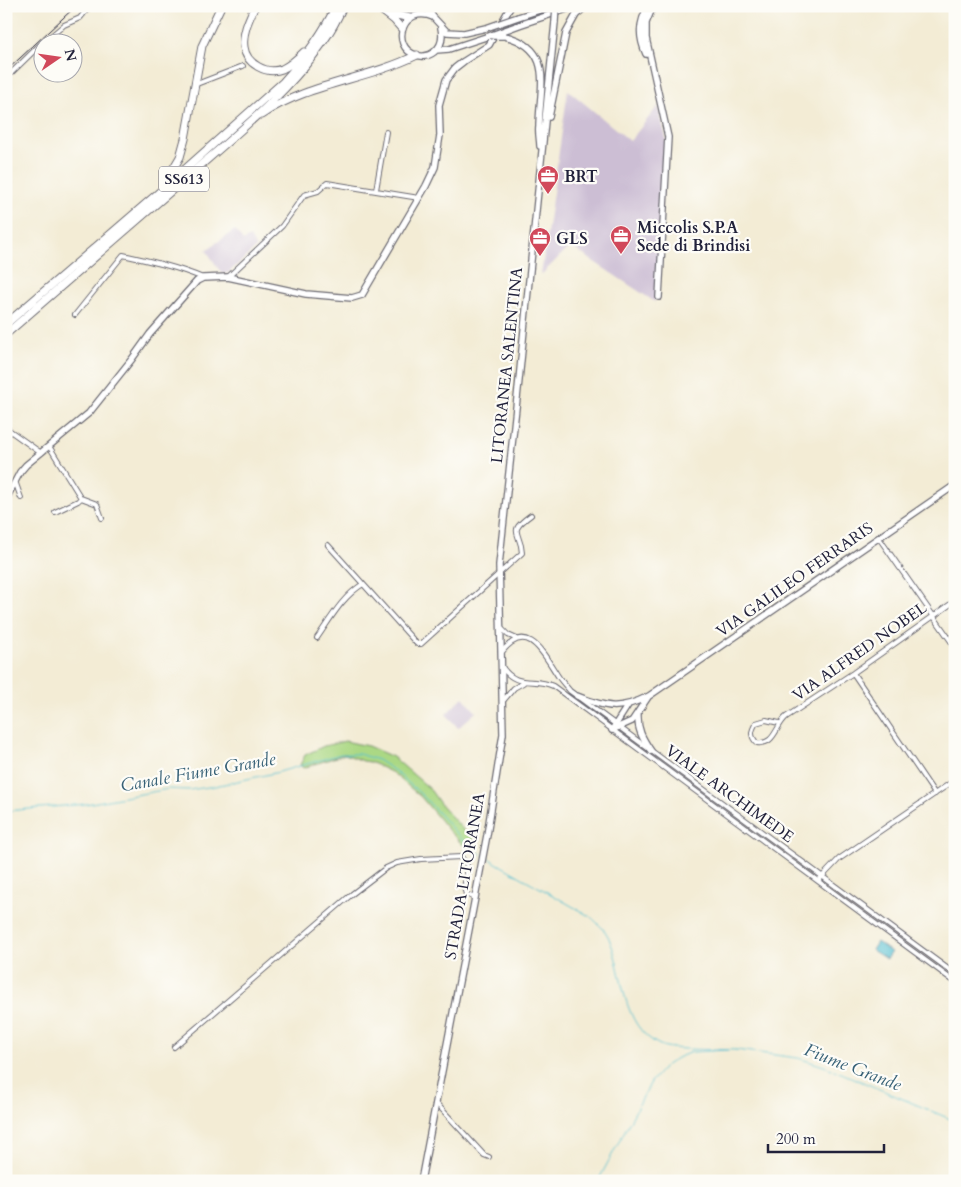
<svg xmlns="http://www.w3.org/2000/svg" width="961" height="1187" font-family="Cardo,serif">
  <rect width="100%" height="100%" fill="#fdfcf7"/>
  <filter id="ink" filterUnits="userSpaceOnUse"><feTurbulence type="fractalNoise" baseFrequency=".02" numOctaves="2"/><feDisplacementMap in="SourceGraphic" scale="10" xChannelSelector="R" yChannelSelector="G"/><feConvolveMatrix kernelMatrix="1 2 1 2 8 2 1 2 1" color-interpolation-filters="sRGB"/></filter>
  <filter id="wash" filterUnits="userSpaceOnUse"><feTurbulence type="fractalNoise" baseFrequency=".0096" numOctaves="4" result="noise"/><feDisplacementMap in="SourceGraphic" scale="20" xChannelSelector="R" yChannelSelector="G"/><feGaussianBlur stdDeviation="1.12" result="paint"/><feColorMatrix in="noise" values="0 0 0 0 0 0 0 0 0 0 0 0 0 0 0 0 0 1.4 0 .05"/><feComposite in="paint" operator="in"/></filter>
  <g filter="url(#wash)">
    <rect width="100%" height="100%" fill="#f3ecd5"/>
    <path fill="#ccbed4" d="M568,90L630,141L658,106L666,138L655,302L570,246L541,275Z
      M235,230L243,241L250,237L256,248L228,273L222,274L206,250Z
      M463,697L476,712L458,728L446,714Z"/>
    <path fill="#abd884" stroke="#667d60" d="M345,741L368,746L393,757L429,788L441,805L468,835L474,837L471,850L465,847L450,832L421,797L393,773L370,762L363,761L345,754L303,768L300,765L305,755L324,746Z"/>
    <path fill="#56c0d1" stroke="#3c7186" d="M877,942L891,952L886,959L872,950Z"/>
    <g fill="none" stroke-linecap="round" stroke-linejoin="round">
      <path stroke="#56c0d1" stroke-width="1" d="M6,811L86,804L168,789L189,790L215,786L279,772L341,754H359L378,760L395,771L423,796L468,846L481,854
        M484,856L591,917C598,924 607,931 610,941C624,974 621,1027 660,1045C671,1051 720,1049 736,1050
        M736,1050L798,1058L827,1067L955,1121
        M598,1181L651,1082L665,1066L677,1058L691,1052L727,1050"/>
    </g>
  </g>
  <g filter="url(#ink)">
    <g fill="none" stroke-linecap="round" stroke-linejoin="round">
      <g stroke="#6b6971" stroke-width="6">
        <path id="street" d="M44,42L64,25L80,18L90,6
          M6,78L42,43
          M194,85L243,66
          M376,190L386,132
          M228,277L282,226L304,195L318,191L327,183L419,198
          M75,315L123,255C150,261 177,267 203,278
          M6,428L41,453
          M49,446L81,498L97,504L102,518
          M15,481L21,498
          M55,512L78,501L81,498
          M879,538L955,647
          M328,545L417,644H421L522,553C521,531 506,533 531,515
          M501,628L508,635L517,639
          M317,638C331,618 342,597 363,584
          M502,652C528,619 544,655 558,676C561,681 566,686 570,691L955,974
          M502,667C517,689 533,677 553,686L955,982
          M853,673L935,794
          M503,701L514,688L523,683
          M779,723L766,720L756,723C751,731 750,736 757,743C775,745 775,727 786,717L853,673L955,601
          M818,881L839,859L955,780
          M174,1047L352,894L386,868L397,863L421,859L461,857L468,867L464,888L466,894L475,898
          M436,1103L484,1155L489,1157"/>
      </g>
      <g stroke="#6b6971" stroke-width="8">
        <path id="secondary" d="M426,6L433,17L447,32L464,33L486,28
          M653,6L646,23V38L668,137L659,297
          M433,17C403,4 389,46 416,55C422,57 429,56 434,52C442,46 443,37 441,28
          M518,17L552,6
          M519,25L576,6
          M505,36C556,49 539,88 539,127C538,133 540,140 540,146
          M436,50L449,49L489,36
          M646,54C638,36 639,23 648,6
          M549,117L566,33L576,15L586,6
          M6,499L20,472L26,465L89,413L132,359L150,334L197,281L203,278L228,277L306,294L352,298L362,295L426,186L435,167L440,135L439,105L446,80L455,68L464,61L489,45L511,6
          M577,696C607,708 619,711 649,696L955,485
          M638,713C637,729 642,738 651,751
          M612,730L632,721L648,697
          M612,730L628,705
          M421,1181L487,835L503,734L499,565L519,380L555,22"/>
      </g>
      <g stroke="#6b6971" stroke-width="9">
        <path id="highway" d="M255,6C249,19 242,33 244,47C246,64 267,75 282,69C291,65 297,59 304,52
          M376,6L394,20L402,29
          M386,6L397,15L410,18
          M261,115C308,83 367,80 417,55
          M164,184L180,157L185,139L202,46L221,6
          M6,324L155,196L283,82C304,59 323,34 336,6
          M6,334C64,284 121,234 179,184C233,136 315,74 343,6"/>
      </g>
      <use href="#street" stroke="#fff" stroke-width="4"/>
      <use href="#secondary" stroke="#fff" stroke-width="5.5"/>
      <use href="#highway" stroke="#fff" stroke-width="7"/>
      <path stroke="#22223b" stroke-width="1" d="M6,71L76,6"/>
      <g stroke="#6b6971" stroke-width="8" stroke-linecap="butt">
        <path id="secondary-bridge" d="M555,22L556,6
          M486,28L518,17
          M489,36L519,25
          M493,36H505"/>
      </g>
      <use href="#secondary-bridge" stroke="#fff" stroke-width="5.5"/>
    </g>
  </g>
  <defs>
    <g id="office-pin" transform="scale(1.125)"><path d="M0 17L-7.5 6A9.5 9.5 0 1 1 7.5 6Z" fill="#d1495b" stroke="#fdfcf7"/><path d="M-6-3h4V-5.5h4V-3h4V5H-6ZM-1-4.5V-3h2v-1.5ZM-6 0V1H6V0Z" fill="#fff"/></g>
  </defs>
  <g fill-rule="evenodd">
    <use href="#office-pin" x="548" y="176"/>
    <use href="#office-pin" x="621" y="236"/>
    <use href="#office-pin" x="540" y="238"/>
  </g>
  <g text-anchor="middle" stroke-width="4.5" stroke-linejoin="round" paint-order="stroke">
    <rect fill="#fdfcf7" stroke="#646373" stroke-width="1" x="159" y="166.5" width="50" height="25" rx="4"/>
    <g font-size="15" font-weight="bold" fill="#22223b">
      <text x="184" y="184">SS613</text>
    </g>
    <g font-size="16" font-weight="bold" fill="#22223b" stroke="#fdfcf7" text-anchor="start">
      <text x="564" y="182">BRT</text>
      <text x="637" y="233">Miccolis S.P.A<tspan x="637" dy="18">Sede di Brindisi</tspan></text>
      <text x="556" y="244">GLS</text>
    </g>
    <g font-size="16" fill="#22223b" stroke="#fdfcf7">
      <text transform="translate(506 365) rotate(-84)" y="6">LITORANEA SALENTINA</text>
      <text transform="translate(794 579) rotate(-35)" y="6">VIA GALILEO FERRARIS</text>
      <text transform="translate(859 651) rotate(-35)" y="6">VIA ALFRED NOBEL</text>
      <text transform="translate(730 793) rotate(36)" y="6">VIALE ARCHIMEDE</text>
      <text transform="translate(464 876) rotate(-80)" y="6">STRADA LITORANEA</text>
    </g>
    <g font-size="18" font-style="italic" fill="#376177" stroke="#fdfcf7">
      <text transform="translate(198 772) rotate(-10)" y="6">Canale Fiume Grande</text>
      <text transform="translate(853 1067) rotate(21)" y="6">Fiume Grande</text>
    </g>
  </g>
  <rect width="961" height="1187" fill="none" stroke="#fdfcf7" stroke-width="25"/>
  <g transform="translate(58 58) rotate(77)"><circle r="24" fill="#fdfcf7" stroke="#a5a5ac"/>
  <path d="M0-4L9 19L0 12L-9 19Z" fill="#d1495b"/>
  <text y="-8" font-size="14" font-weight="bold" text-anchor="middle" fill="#22223b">N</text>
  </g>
  <path d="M768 1144v8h116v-8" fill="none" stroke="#22223b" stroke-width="2.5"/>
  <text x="776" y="1144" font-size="15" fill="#22223b" stroke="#fdfcf7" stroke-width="4" paint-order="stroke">200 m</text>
</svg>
